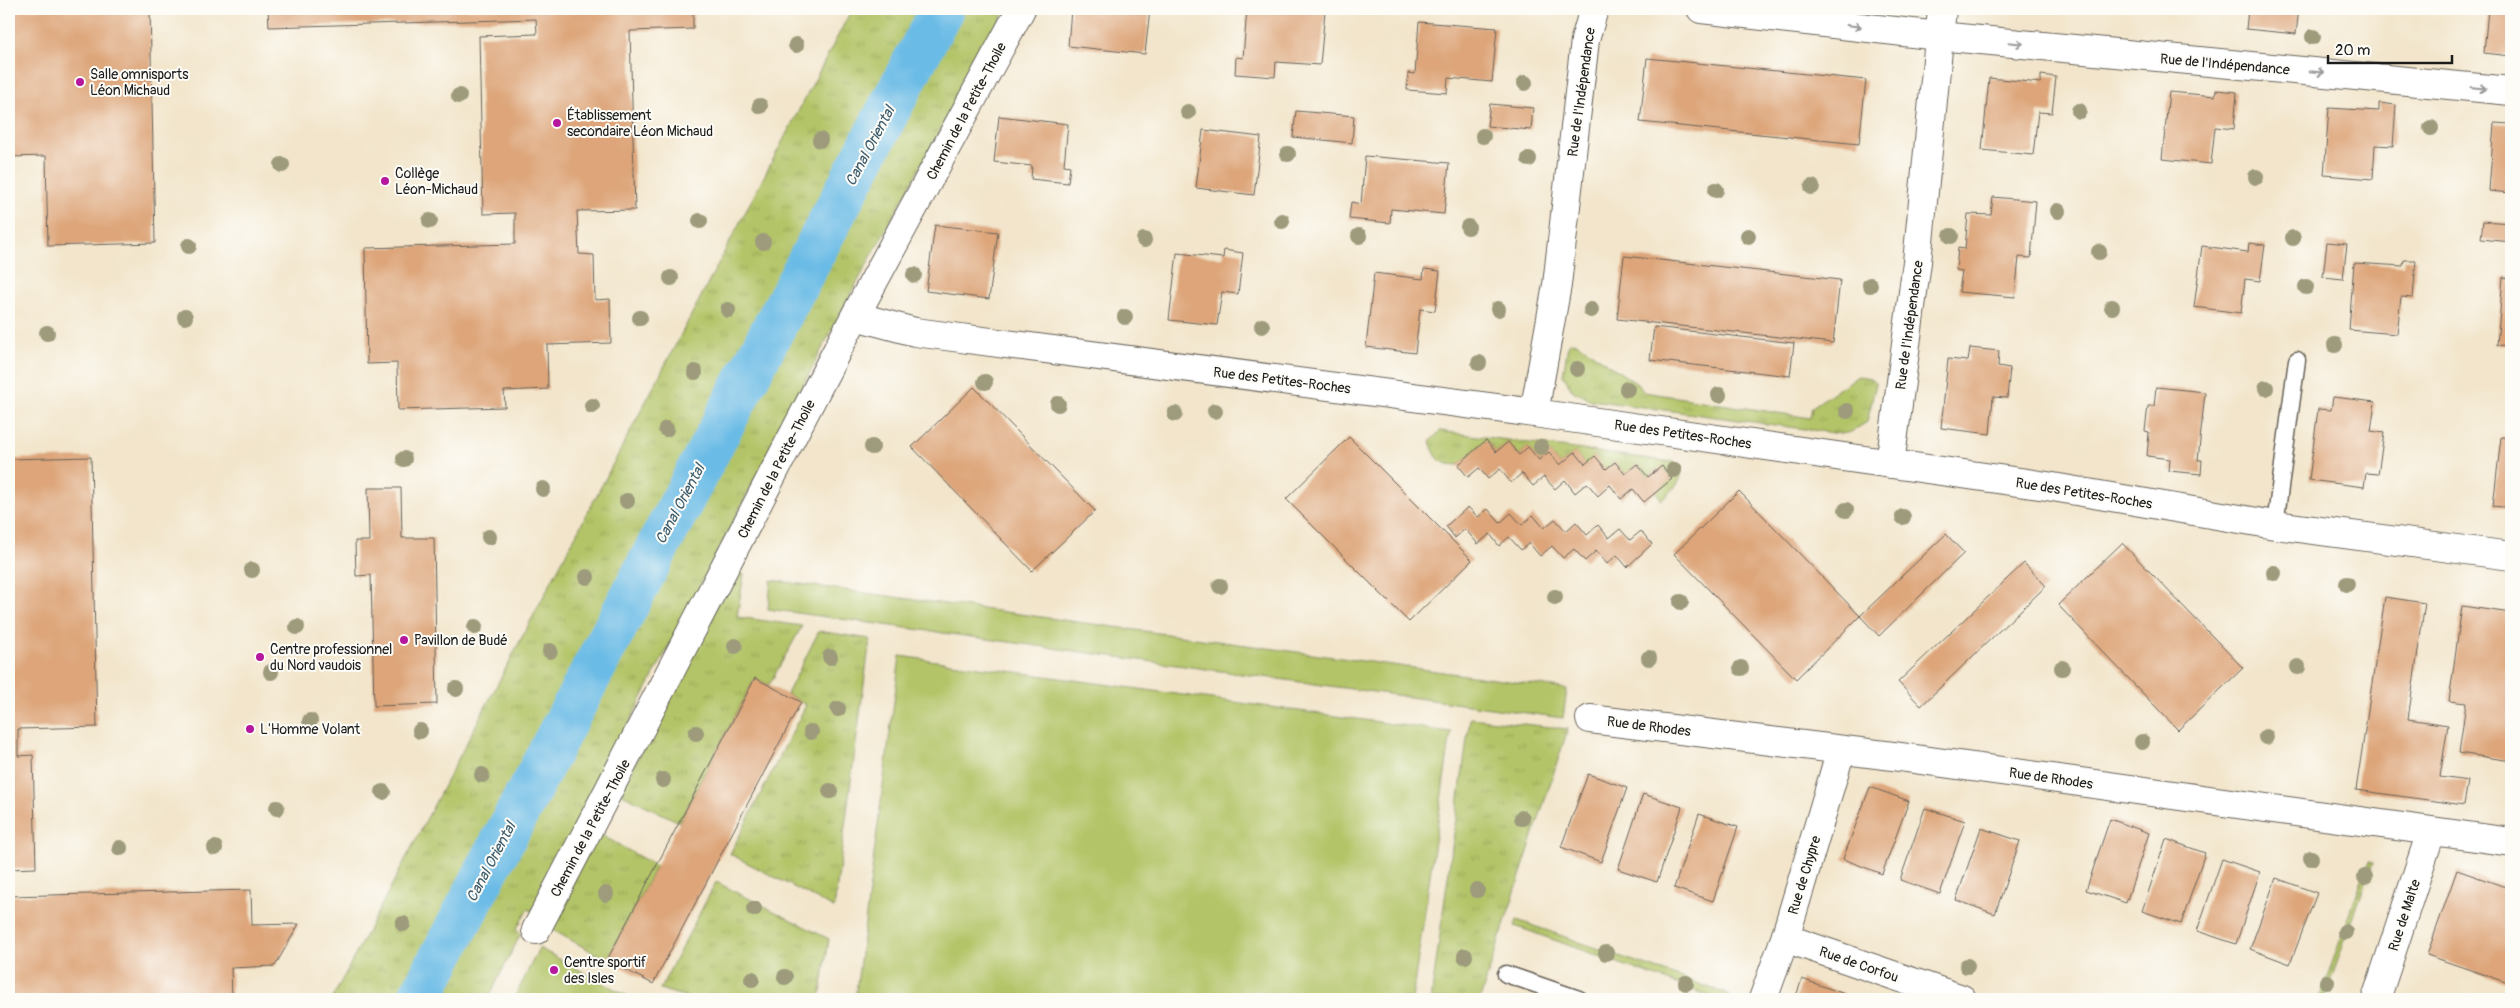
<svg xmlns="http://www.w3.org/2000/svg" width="2520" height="1008" font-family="Pangolin,sans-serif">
  <defs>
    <pattern id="grass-tufts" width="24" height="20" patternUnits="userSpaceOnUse" patternTransform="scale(1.25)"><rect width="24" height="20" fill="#b3c467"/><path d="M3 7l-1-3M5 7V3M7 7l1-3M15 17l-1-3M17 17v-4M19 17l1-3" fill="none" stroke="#99a859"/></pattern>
  </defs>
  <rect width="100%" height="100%" fill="#fdfcf7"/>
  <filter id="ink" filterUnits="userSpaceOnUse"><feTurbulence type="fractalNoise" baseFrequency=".02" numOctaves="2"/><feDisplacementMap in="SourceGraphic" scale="10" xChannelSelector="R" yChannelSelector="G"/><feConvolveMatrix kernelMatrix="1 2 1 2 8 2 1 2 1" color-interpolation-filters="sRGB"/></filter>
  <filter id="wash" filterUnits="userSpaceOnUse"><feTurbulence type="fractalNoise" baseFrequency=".0096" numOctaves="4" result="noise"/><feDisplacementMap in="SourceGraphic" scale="20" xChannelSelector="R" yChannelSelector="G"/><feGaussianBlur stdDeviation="1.12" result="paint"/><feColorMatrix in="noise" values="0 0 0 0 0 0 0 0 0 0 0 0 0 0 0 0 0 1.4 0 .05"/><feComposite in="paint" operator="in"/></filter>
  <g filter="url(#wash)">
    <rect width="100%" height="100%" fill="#f2e5cb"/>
    <path fill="url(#grass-tufts)" stroke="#687042" d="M852,9H1006L841,312L532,911L528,909L516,930L521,933L488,999H332Z
      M1572,342L1579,344L1637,384L1644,392L1810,418L1812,407L1858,376L1870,378L1876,383L1867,422L1851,432L1841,434L1591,400L1573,391L1563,375L1568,345Z
      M1440,431L1673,462L1681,466C1684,482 1673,489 1662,500L1656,492L1672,479L1662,466L1648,477L1637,464L1625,474L1615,462L1606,469L1585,464L1575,452L1560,465L1549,452L1539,460L1528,447L1519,455L1508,442L1496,452L1486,440L1458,465C1439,464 1436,459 1430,441Z
      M734,572L744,574L737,617L802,626L769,685L755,678L679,822L620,793Z
      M819,631L870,639L834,908L730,854L806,705L787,694Z
      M1470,718L1568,729L1480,999H1431Z
      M598,833L656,866L607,960L549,928Z
      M2369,861L2373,862L2324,999H2319Z
      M716,882L829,939L820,999H692L660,989Z
      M1517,920L1730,995L1728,999H1718L1515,926Z"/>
    <path fill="#b3c467" stroke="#687042" d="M771,580L1567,689L1563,718L768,609Z
      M900,656L1451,732L1412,999H855Z
      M539,948L631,998L635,999H514Z"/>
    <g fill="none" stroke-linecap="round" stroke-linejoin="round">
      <path stroke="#6bbbe6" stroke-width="44" d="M419,999L942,9"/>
    </g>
    <g id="blocks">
      <path fill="#dda579" d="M9,9H150L155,243L48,246L46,156L9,157Z
        M268,9H693V29L630,31L635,210L577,211L579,254L594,255L595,300L610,299L611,343L547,345L548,389L504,391L505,407L398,410L397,363L367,364L365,248L515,244V213L483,214L479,36L537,34L536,19L269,27Z
        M1071,9H1150L1145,54L1068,46Z
        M1247,9L1325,11L1320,65L1276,62L1275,77L1235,74L1236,57L1243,58Z
        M2248,9H2299L2296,34L2246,29Z
        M2488,9H2511V56L2484,53Z
        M1419,22L1497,28L1492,82L1448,78L1447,93L1407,90L1408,73L1415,74Z
        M1647,58L1866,80L1859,144L1640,122Z
        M2041,75L2056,77L2052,113L2038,112L2033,155L1982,150L1989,78L2041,83Z
        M2216,90L2237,92L2234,129L2215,127L2211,164L2162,159L2169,92L2215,96Z
        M2379,103L2396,105L2393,146L2375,145L2373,179L2324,175L2329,108L2379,111Z
        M1490,104L1533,108L1531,130L1487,126Z
        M1296,111L1354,116L1352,143L1293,137Z
        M999,116L1068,124L1064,165L1070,166L1068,183L1031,179L1032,166L994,162Z
        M2494,123L2511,124V193L2489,191Z
        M1203,130L1261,137L1254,195L1196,188Z
        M1365,156L1449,163L1444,214L1391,209L1390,223L1349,219L1351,202L1361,204Z
        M1993,197L2036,201L2031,258L2019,257L2015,297L1959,292L1962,271L1956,270L1958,248L1965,249L1968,214L1991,215Z
        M2483,221L2511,223V242L2481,239Z
        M935,225L998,232L989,299L926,291Z
        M2327,242L2347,244L2343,279L2323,277Z
        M2249,243L2265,245L2260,281L2245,279L2241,313L2194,307L2202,246L2248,252Z
        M1224,250L1243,253L1238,294L1222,292L1217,325L1169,320L1177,253L1223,258Z
        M1624,256L1840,280L1833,343L1617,319Z
        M2404,260H2416L2413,298L2401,297L2397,334L2349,330L2354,263L2403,266Z
        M1424,269L1440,271L1435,311L1420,309L1415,353L1366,347L1374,273L1423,279Z
        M2503,277L2511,278V346L2497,345Z
        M1654,327L1794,343L1790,376L1650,360Z
        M1970,348L1999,351L1998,366L2010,368L2007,398L1993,397L1990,434L1941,428L1948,359L1968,361Z
        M974,387L1095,511L1032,571L912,447Z
        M2156,387L2205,392L2198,460H2202L2201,474L2169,471L2170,459L2147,456L2149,432L2145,431L2148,406H2154Z
        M2333,397L2375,402L2371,431L2384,433L2378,474L2366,473L2364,487L2309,480L2318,409L2331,410Z
        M1349,437L1472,560L1409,622L1286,499Z
        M2501,437L2511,438V508L2493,506Z
        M1486,440L1496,452L1508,442L1519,455L1528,447L1539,460L1549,452L1560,465L1575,452L1585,464L1595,456L1606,469L1615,462L1625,474L1637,464L1648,477L1662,466L1672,479L1644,502L1633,489L1621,499L1610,485L1598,496L1587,483L1575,493L1565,480L1555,489L1544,477L1533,486L1522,473L1511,483L1500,469L1488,479L1479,468L1468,477L1458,465Z
        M91,457L97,727L18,729V756L33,755L36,868L9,869V459Z
        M368,488H401L402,538H434L437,704L374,706L371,575L356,576L355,541H369Z
        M1739,491L1860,616L1796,679L1674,554Z
        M1468,507L1478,517L1488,509L1500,523L1511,513L1522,525L1533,515L1544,528L1555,519L1566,531L1576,522L1587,535L1598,525L1609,538L1620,529L1630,540L1641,531L1652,544L1627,567L1617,555L1607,564L1596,551L1585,561L1574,549L1563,558L1552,546L1540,556L1529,543L1521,550L1509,537L1499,546L1490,534L1478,544L1465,529L1455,538L1446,526Z
        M1946,534L1964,553L1879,636L1860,616Z
        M2122,543L2243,668L2178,730L2058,605Z
        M2024,563L2046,586L1921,706L1898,682Z
        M2385,597L2425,603L2408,719L2448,725L2440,777L2468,781L2464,805L2356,790Z
        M2462,606L2511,613V761L2459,753L2466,703L2449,701Z
        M755,678L801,702L653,984L607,960Z
        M1588,774L1627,788L1601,862L1561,847Z
        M1870,787L1909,801L1882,874L1843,859Z
        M1643,794L1682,807L1657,882L1618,869Z
        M1925,808L1965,821L1940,894L1900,880Z
        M1699,814L1738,827L1713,901L1674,888Z
        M2110,819L2149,833L2126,903L2086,890Z
        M1981,828L2020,841L1995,914L1956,900Z
        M2166,839L2205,853L2181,924L2142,911Z
        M2222,859L2260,872L2236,944L2197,931Z
        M2457,870L2511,889V984L2427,955Z
        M2276,878L2317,893L2290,964L2250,949Z
        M251,890L252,925L299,924L275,966L231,968L232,999H9V896Z
        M1802,979L1845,994L1843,999H1795Z"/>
    </g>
  </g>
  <g filter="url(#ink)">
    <use href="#blocks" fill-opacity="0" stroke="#676259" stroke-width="1"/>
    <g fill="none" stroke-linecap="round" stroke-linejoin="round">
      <g stroke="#676259" stroke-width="19">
        <path id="lane" d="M2275,525L2297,360
          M1506,974L1579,999"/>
      </g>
      <g stroke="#676259" stroke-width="30">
        <path id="street" d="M1701,9L1939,36L2511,91
          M855,316L915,332L1534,413L2047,486L2275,525L2511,556
          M1534,413L1557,285L1585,40L1594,9
          M1890,464L1917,262L1942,9
          M1590,719L1893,756L2511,842
          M536,930L855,316L1021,9
          M1785,938L1962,999
          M1763,999L1785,938L1841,750
          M2376,999L2431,832"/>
      </g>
      <use href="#lane" stroke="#fff" stroke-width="16"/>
      <use href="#street" stroke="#fff" stroke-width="28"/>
    </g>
    <g fill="#9d9b7b">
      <circle cx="2313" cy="37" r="8"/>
      <circle cx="796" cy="45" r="8"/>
      <circle cx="1525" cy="83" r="8"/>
      <circle cx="459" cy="96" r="8"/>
      <circle cx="760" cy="106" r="8"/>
      <circle cx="2079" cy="111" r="8"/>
      <circle cx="1188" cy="112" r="8"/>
      <circle cx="2431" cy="128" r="8"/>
      <circle cx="1483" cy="136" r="8"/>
      <circle cx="820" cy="140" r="8"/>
      <circle cx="1288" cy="154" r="8"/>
      <circle cx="1529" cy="159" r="8"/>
      <circle cx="282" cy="165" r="8"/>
      <circle cx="2256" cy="177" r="8"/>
      <circle cx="1812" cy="187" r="8"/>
      <circle cx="1716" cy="190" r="8"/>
      <circle cx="2058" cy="211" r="8"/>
      <circle cx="430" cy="221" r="8"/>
      <circle cx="700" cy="221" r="8"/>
      <circle cx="1282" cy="221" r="8"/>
      <circle cx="1468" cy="227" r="8"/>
      <circle cx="1359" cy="236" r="8"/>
      <circle cx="1748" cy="236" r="8"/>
      <circle cx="1951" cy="236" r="8"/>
      <circle cx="2293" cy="238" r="8"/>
      <circle cx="1144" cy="240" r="8"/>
      <circle cx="763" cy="242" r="8"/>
      <circle cx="189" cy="246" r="8"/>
      <circle cx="2099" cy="252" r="8"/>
      <circle cx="914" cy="275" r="8"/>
      <circle cx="671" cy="278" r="8"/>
      <circle cx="1870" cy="285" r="8"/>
      <circle cx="2306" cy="287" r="8"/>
      <circle cx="2112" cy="307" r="8"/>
      <circle cx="1498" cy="309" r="8"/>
      <circle cx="728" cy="310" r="8"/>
      <circle cx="1591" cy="310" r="8"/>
      <circle cx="185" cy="317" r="8"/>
      <circle cx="1125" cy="317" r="8"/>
      <circle cx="640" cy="318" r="8"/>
      <circle cx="1262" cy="326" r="8"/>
      <circle cx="47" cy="333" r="8"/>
      <circle cx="2335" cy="345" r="8"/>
      <circle cx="1479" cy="363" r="8"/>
      <circle cx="1577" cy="369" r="8"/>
      <circle cx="695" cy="372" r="8"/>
      <circle cx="985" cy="382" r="8"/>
      <circle cx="2266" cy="388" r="8"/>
      <circle cx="1627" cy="389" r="8"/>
      <circle cx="1719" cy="395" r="8"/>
      <circle cx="1058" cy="404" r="8"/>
      <circle cx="592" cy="406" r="8"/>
      <circle cx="1215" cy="411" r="8"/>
      <circle cx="1847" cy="411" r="8"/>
      <circle cx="1175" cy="414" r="8"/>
      <circle cx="666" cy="429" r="8"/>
      <circle cx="872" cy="447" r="8"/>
      <circle cx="1541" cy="447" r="8"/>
      <circle cx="404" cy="459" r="8"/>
      <circle cx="1674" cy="470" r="8"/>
      <circle cx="543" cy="489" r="8"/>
      <circle cx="627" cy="501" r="8"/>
      <circle cx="1846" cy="510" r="8"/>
      <circle cx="1903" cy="517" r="8"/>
      <circle cx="489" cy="537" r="8"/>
      <circle cx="252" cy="570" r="8"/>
      <circle cx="2274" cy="573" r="8"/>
      <circle cx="587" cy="577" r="8"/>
      <circle cx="2347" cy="584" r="8"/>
      <circle cx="1220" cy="586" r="8"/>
      <circle cx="1555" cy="597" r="8"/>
      <circle cx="1681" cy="602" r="8"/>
      <circle cx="297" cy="627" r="8"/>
      <circle cx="475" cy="627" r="8"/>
      <circle cx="735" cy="646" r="8"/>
      <circle cx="550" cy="651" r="8"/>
      <circle cx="830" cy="657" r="8"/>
      <circle cx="1649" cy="658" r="8"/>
      <circle cx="2298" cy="667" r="8"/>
      <circle cx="1741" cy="668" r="8"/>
      <circle cx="2062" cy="668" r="8"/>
      <circle cx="271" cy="672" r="8"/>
      <circle cx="456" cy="689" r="8"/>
      <circle cx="838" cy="709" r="8"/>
      <circle cx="310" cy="721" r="8"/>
      <circle cx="420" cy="731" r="8"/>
      <circle cx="811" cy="732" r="8"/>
      <circle cx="696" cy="733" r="8"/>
      <circle cx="2266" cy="737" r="8"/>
      <circle cx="2142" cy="742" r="8"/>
      <circle cx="482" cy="775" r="8"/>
      <circle cx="663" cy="780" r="8"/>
      <circle cx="830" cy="791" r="8"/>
      <circle cx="383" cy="792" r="8"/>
      <circle cx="277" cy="808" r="8"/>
      <circle cx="1522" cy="818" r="8"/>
      <circle cx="120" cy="848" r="8"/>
      <circle cx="215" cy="848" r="8"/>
      <circle cx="2311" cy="858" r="8"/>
      <circle cx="2365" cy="877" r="8"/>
      <circle cx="1477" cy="890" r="8"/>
      <circle cx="606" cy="894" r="8"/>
      <circle cx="754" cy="909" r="8"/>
      <circle cx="403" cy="924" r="8"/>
      <circle cx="2345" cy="932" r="8"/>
      <circle cx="1606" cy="953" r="8"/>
      <circle cx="1465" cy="956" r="8"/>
      <circle cx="1967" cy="966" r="8"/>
      <circle cx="785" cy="977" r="8"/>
      <circle cx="752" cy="979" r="8"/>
      <circle cx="2327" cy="982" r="8"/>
      <circle cx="1686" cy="983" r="8"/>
    </g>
    <defs><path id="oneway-shaft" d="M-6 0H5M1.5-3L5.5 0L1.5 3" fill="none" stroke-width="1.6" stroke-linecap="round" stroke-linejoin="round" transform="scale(1.25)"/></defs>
    <g stroke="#999">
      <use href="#oneway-shaft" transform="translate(1854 26) rotate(7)"/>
      <use href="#oneway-shaft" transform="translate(2016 43) rotate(6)"/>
      <use href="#oneway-shaft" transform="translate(2317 72) rotate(5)"/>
      <use href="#oneway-shaft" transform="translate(2479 88) rotate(5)"/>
    </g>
  </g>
  <g fill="#b5179e" stroke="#fdfcf7" stroke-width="2">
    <circle cx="80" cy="82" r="5"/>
    <circle cx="557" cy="123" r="5"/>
    <circle cx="385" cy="181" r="5"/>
    <circle cx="404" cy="640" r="5"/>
    <circle cx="260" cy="657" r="5"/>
    <circle cx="250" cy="729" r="5"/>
    <circle cx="554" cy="970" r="5"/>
  </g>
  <g text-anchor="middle" stroke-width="4" stroke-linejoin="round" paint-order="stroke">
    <g font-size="14" fill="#1c1c1c" stroke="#fdfcf7">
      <text transform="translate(2225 64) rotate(5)" y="5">Rue de l'Indépendance</text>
      <text transform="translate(1581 92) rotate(-82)" y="5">Rue de l'Indépendance</text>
      <text transform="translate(966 111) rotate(-62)" y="5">Chemin de la Petite-Thoile</text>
      <text transform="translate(1909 325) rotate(-82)" y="5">Rue de l'Indépendance</text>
      <text transform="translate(1282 380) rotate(7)" y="5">Rue des Petites-Roches</text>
      <text transform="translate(1683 434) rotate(8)" y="5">Rue des Petites-Roches</text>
      <text transform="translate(776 469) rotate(-63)" y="5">Chemin de la Petite-Thoile</text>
      <text transform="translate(2084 493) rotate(9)" y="5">Rue des Petites-Roches</text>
      <text transform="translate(1649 726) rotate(7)" y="5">Rue de Rhodes</text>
      <text transform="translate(2051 778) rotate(8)" y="5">Rue de Rhodes</text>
      <text transform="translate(590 828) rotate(-62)" y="5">Chemin de la Petite-Thoile</text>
      <text transform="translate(1804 875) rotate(-73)" y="5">Rue de Chypre</text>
      <text transform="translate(2404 915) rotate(-72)" y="5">Rue de Malte</text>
      <text transform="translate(1859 964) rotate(19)" y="5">Rue de Corfou</text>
    </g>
    <g font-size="14" fill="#1c1c1c" stroke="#fdfcf7" text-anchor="start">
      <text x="90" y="79">Salle omnisports<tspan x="90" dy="16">Léon Michaud</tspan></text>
      <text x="567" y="120">Établissement<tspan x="567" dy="16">secondaire Léon Michaud</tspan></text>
      <text x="395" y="178">Collège<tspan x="395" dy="16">Léon-Michaud</tspan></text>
      <text x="414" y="645">Pavillon de Budé</text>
      <text x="270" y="654">Centre professionnel<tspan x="270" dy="16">du Nord vaudois</tspan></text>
      <text x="260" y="734">L'Homme Volant</text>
      <text x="564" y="967">Centre sportif<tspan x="564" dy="16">des Isles</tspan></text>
    </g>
    <g font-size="15" font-style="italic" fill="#3c5c6d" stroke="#fdfcf7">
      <text transform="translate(870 146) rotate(-62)" y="5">Canal Oriental</text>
      <text transform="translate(680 504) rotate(-62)" y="5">Canal Oriental</text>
      <text transform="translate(491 862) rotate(-62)" y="5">Canal Oriental</text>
    </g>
  </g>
  <rect width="2520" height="1008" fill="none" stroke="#fdfcf7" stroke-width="30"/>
  <path d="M2328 55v8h124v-8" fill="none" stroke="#1c1c1c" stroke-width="2.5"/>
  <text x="2335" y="55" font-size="15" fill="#1c1c1c" stroke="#fdfcf7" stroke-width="4" paint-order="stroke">20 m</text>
</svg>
